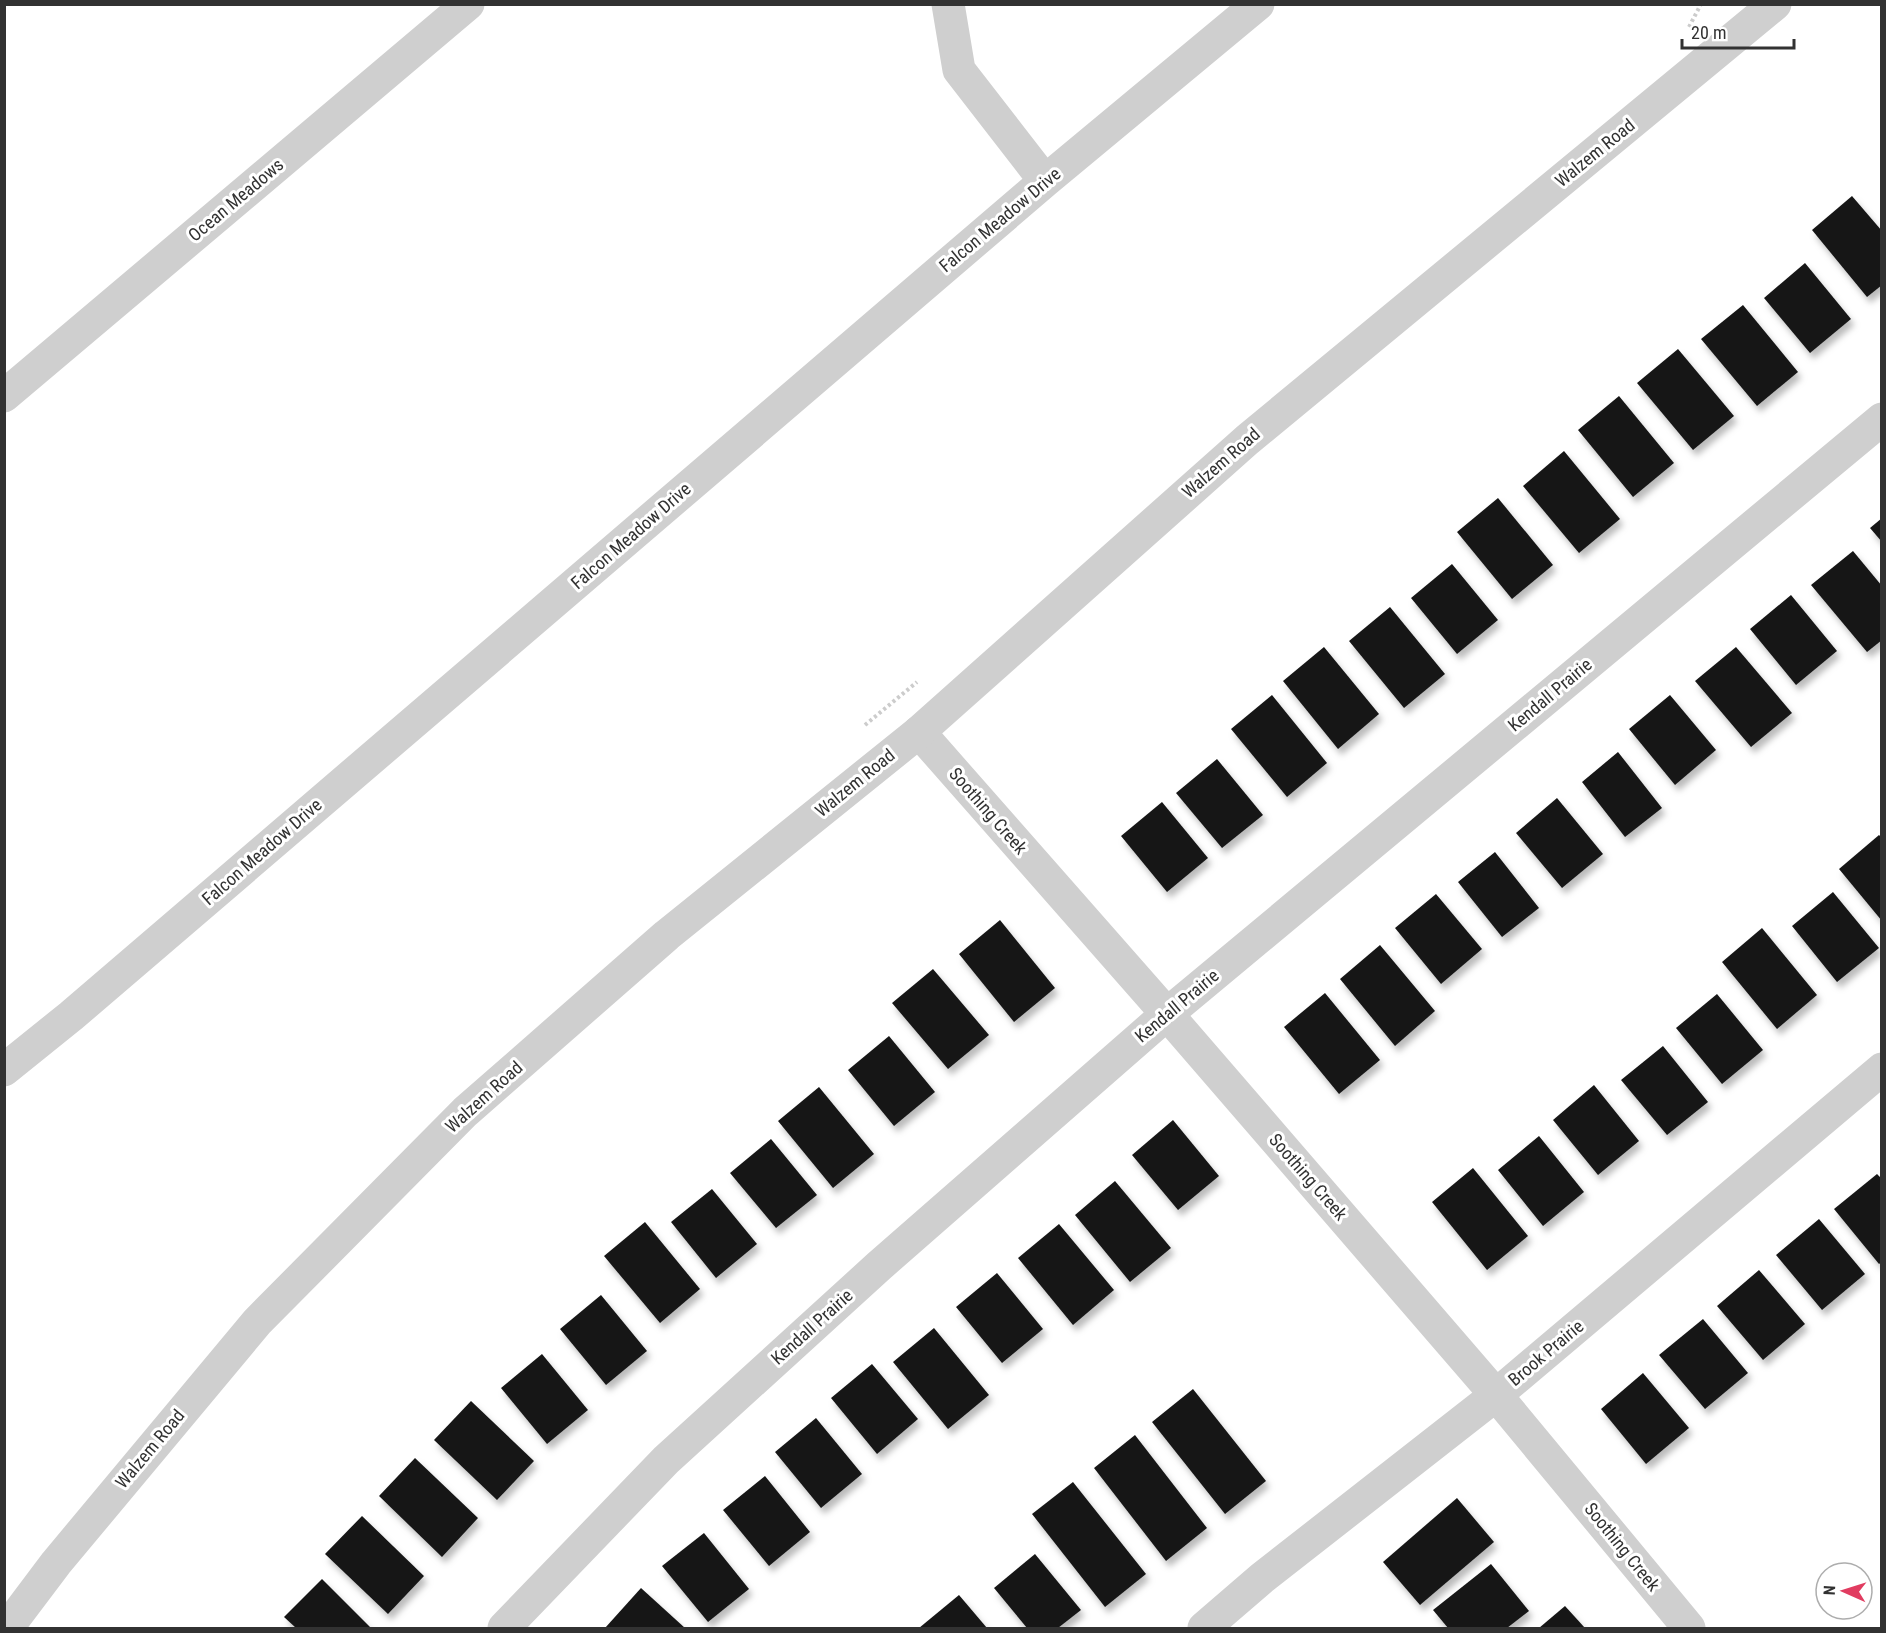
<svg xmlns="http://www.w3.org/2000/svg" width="1886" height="1633" font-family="'Roboto Condensed',sans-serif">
  <defs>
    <filter id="shadow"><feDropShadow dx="3.5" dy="6" stdDeviation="3" flood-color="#0004"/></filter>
  </defs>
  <rect width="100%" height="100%" fill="#fff"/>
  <path fill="#191919" filter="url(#shadow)" d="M1852,196L1882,231V285L1867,297L1812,230Z
    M1805,263L1851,319L1810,353L1764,298Z
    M1743,305L1798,372L1757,406L1701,339Z
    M1678,349L1734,416L1693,450L1637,383Z
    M1619,396L1674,463L1633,497L1578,430Z
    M1564,451L1620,519L1579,553L1523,486Z
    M1498,498L1553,565L1512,599L1457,532Z
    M1882,518V542L1870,528Z
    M1853,551L1882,586V640L1867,652L1811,585Z
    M1452,564L1498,620L1457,654L1411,598Z
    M1791,595L1837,651L1796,685L1750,629Z
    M1390,607L1445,674L1404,708L1349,641Z
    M1324,647L1379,714L1338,749L1283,681Z
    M1736,647L1792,713L1751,747L1695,681Z
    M1272,695L1327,763L1287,797L1231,729Z
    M1670,695L1716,750L1675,785L1629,729Z
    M1618,752L1662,808L1625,837L1582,782Z
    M1217,759L1263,815L1222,848L1176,793Z
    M1557,798L1603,854L1562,888L1516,833Z
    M1162,802L1208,858L1167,892L1121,836Z
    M1879,835L1882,838V921L1839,869Z
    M1495,852L1539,908L1502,937L1458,882Z
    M1833,892L1879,948L1837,982L1792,926Z
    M1436,894L1482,949L1441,984L1395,928Z
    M1000,920L1055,988L1014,1022L959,954Z
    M1762,928L1817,995L1777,1029L1722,962Z
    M1380,945L1435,1011L1395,1046L1340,979Z
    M933,969L989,1035L948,1069L892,1003Z
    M1325,993L1380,1060L1339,1094L1284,1027Z
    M1717,994L1763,1050L1722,1084L1676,1028Z
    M889,1036L935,1092L894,1126L848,1070Z
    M1663,1046L1708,1102L1667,1135L1621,1080Z
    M1594,1085L1639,1141L1598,1175L1553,1120Z
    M819,1087L874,1154L833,1188L778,1121Z
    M1173,1120L1219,1176L1178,1210L1132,1155Z
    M1539,1136L1584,1192L1543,1226L1498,1170Z
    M771,1139L817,1195L776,1228L730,1173Z
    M1473,1168L1528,1236L1487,1270L1432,1202Z
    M1877,1174L1882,1179V1262L1879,1264L1834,1209Z
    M1115,1181L1171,1248L1130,1282L1075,1215Z
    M712,1189L757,1244L716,1278L671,1222Z
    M1819,1219L1865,1274L1822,1310L1776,1255Z
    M645,1222L700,1289L660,1323L604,1256Z
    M1059,1224L1114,1290L1073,1325L1018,1258Z
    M1759,1270L1805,1324L1763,1360L1717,1306Z
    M997,1273L1043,1329L1002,1363L956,1307Z
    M601,1295L647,1351L606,1385L560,1329Z
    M1703,1319L1748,1373L1705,1409L1659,1355Z
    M934,1328L989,1395L948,1429L893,1362Z
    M542,1354L588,1410L547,1444L501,1388Z
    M872,1364L918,1419L877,1454L831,1398Z
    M1643,1373L1689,1428L1646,1464L1601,1409Z
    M1193,1389L1266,1481L1225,1514L1152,1422Z
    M471,1401L534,1461L497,1500L434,1440Z
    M816,1418L862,1474L821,1508L775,1452Z
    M1135,1435L1207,1528L1166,1561L1094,1468Z
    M415,1458L478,1518L442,1557L379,1496Z
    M765,1476L810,1532L769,1566L723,1510Z
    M1073,1482L1146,1574L1105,1607L1032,1514Z
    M1457,1498L1494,1542L1420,1605L1383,1562Z
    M362,1516L424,1576L388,1614L325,1554Z
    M704,1533L749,1589L708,1622L662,1566Z
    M1035,1554L1081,1610L1058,1628H1027L994,1588Z
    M1491,1564L1529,1611L1507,1628H1448L1433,1610Z
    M322,1579L371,1628H296L284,1617Z
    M641,1588L685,1628H605Z
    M959,1595L987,1628H919Z
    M1565,1606L1585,1628H1539Z"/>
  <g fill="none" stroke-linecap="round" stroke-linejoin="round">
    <path stroke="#ccc" stroke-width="4" stroke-dasharray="3 3" stroke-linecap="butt" d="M1689,27L1701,4
      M865,725L917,682"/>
    <path stroke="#cfcfcf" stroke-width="33" d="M948,4L959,70L1045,181
      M4,396L468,4
      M919,732L1167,1014L1496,1395L1689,1628
      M4,1070L71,1016L1045,181L1258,4
      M504,1628L666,1460L879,1266L1167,1014L1882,419
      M1204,1628L1262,1578L1496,1395L1882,1069"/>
    <path stroke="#cfcfcf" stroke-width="33" d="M7,1628L56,1563L257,1322L465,1112L667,935L919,732L1247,440L1775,4"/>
  </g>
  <g text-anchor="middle" stroke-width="6" stroke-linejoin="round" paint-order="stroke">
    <g font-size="18" fill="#323232" stroke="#fff">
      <text transform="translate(1595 153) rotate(-39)" y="6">Walzem Road</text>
      <text transform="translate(236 200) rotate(-40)" y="6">Ocean Meadows</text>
      <text transform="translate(1000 220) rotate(-40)" y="6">Falcon Meadow Drive</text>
      <text transform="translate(1221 463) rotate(-41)" y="6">Walzem Road</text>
      <text transform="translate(631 536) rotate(-41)" y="6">Falcon Meadow Drive</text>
      <text transform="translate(1550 695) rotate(-40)" y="6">Kendall Prairie</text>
      <text transform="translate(855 783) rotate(-39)" y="6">Walzem Road</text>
      <text transform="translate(988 811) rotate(49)" y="6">Soothing Creek</text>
      <text transform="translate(262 852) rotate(-41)" y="6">Falcon Meadow Drive</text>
      <text transform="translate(1177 1006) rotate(-40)" y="6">Kendall Prairie</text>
      <text transform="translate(484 1097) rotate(-42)" y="6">Walzem Road</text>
      <text transform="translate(1308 1177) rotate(49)" y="6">Soothing Creek</text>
      <text transform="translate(812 1327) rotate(-42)" y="6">Kendall Prairie</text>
      <text transform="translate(1546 1353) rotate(-40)" y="6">Brook Prairie</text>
      <text transform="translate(150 1449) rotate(-50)" y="6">Walzem Road</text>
      <text transform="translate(1622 1547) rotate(51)" y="6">Soothing Creek</text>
    </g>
  </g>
  <rect width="1886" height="1633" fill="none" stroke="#323232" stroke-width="12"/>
  <g transform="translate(1844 1591) rotate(273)"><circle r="28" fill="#ffffff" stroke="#adadad" stroke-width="1.5"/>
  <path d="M0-4.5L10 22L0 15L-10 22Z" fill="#e13c60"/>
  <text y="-9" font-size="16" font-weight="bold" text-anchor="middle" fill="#323232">N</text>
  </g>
  <path d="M1682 39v9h112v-9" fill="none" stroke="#323232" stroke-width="3"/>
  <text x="1691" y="39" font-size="18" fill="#323232" stroke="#ffffff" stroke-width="4.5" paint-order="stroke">20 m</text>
</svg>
